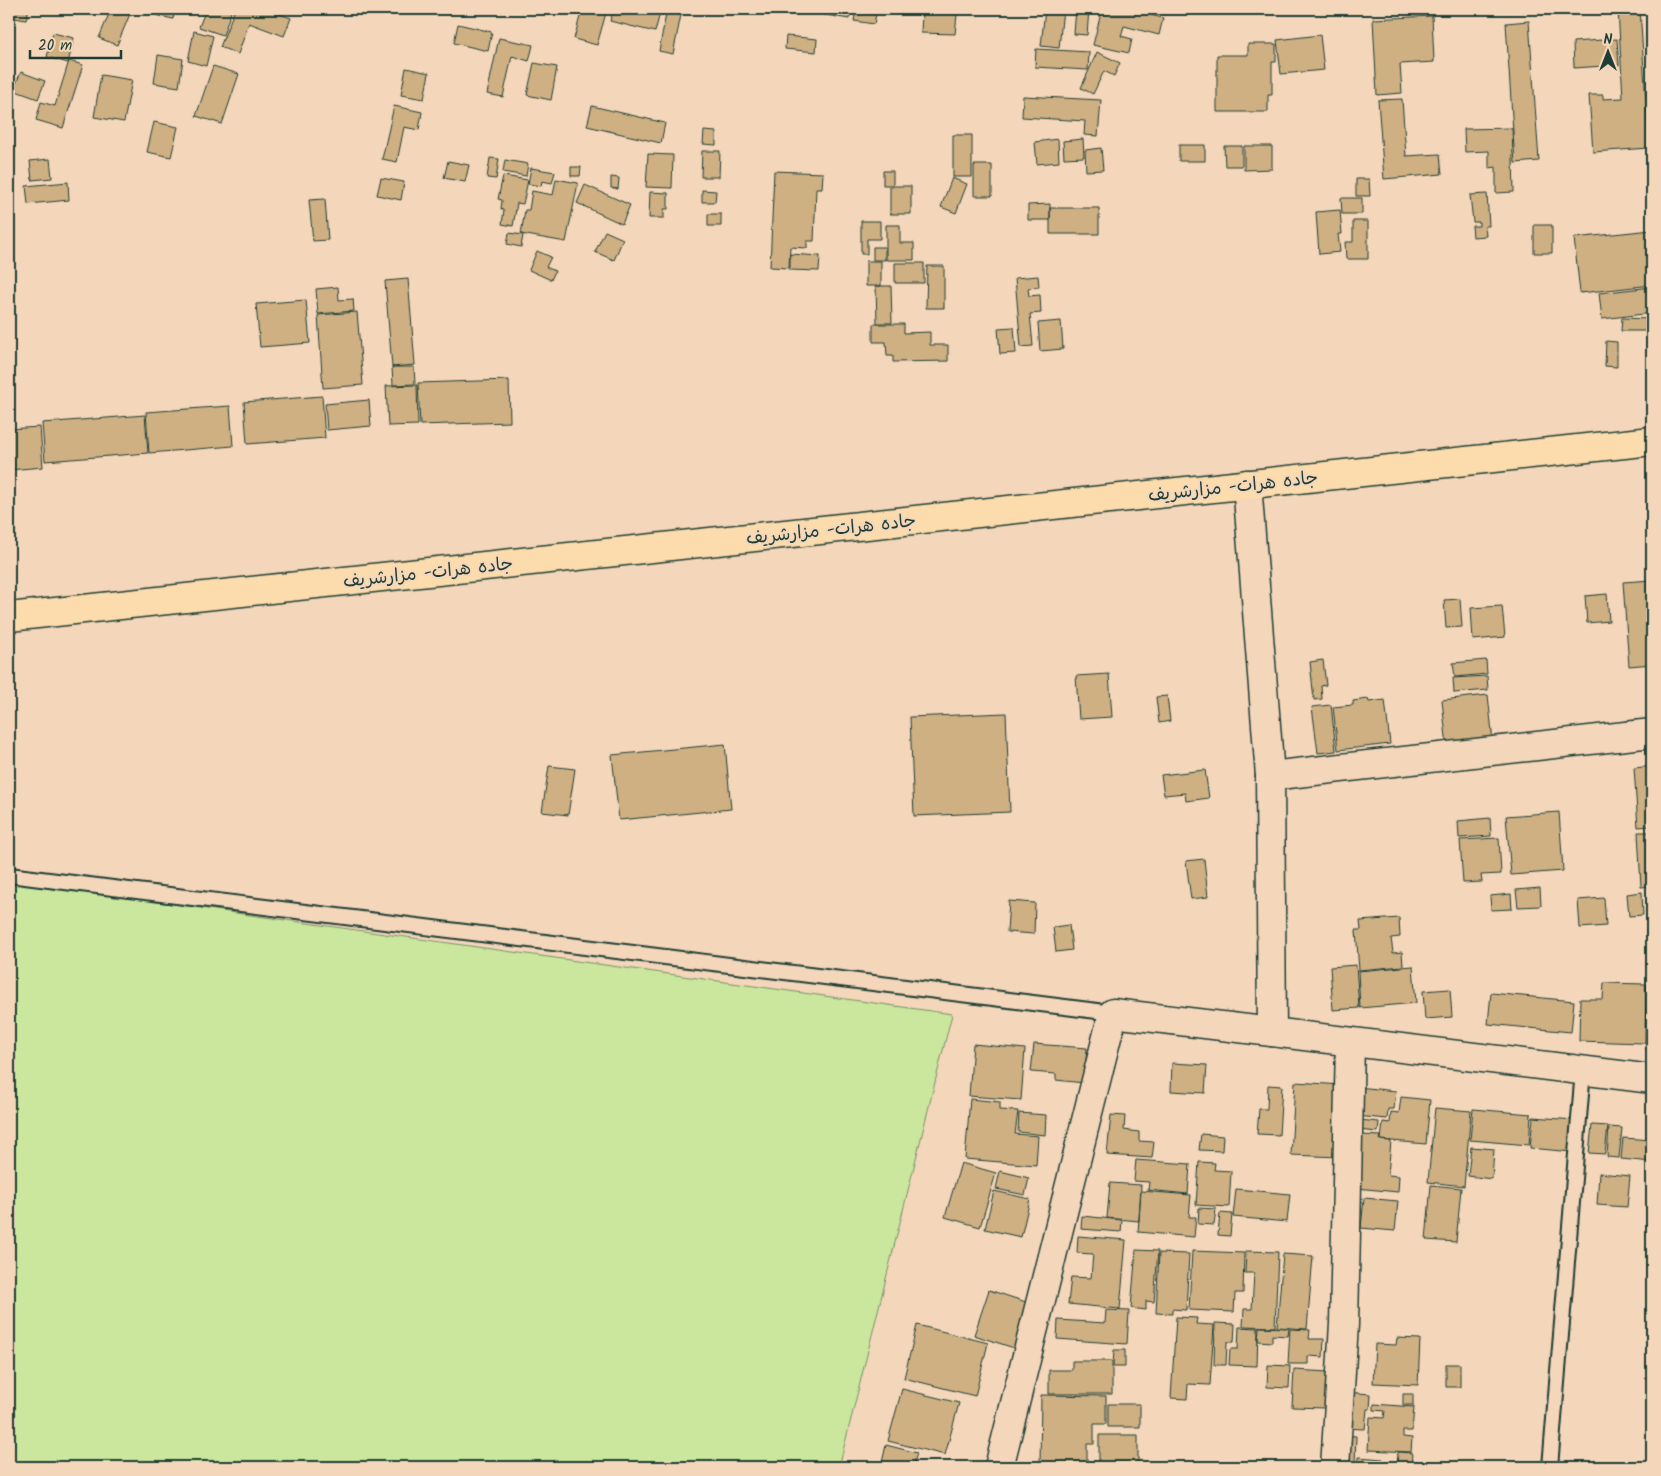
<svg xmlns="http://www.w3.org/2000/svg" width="1661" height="1476" font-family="Kalam,'Playpen Sans Arabic',sans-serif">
  <rect width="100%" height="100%" fill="#f4d6ba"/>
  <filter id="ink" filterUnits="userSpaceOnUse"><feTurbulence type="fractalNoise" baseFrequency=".02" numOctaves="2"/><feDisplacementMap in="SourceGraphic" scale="10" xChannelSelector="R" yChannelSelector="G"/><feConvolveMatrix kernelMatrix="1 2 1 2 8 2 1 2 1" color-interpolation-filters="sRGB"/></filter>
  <g filter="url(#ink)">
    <path fill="#cbe69d" stroke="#759268" d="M9,881L952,1014L839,1467H9Z"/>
    <path fill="#cfb083" stroke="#1f3d34" d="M11,9H29L26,20L9,17Z
      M111,9H132L117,45L99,38Z
      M157,9H175L173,19L156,15Z
      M206,9H232L223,35L199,27Z
      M235,9H265L291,18L284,36L249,23L238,54L220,47Z
      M582,9H607L597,45L574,39Z
      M613,9H661L655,32L610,21Z
      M667,9L682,10L673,54L659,51Z
      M816,9H851L849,19L815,13Z
      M856,9H877L874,24L854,21Z
      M1045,9H1063L1059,48L1041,46Z
      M1076,9H1089L1087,35L1074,34Z
      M1102,9H1125L1163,18L1159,35L1124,26L1121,36L1132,39L1129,53L1093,45Z
      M1618,9H1640L1649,148L1593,152L1589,95H1603V99L1623,98Z
      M922,12L957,14L955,34L921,33Z
      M1432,16L1434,62L1400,64L1402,93L1377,95L1373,19Z
      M1529,21L1539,161L1515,163L1506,23Z
      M458,24L492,32L488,51L454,43Z
      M194,31L213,36L206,66L188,61Z
      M53,33L74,38L68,63L47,57Z
      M1320,35L1324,70L1281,74L1277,40Z
      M786,36L817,39L816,52L785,49Z
      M499,38L533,45L529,61L512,56L503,97L487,94Z
      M1617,39L1619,65L1574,68L1573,42Z
      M1248,44H1276V62H1272V95H1268V112H1217V55H1248Z
      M1036,49L1089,52L1088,70L1035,67Z
      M1097,52L1120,63L1114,76L1104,71L1093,94L1081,88Z
      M158,55L183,59L179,87L154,83Z
      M69,61L83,65L63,128L36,120L41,102L55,106Z
      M534,63L557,67L551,100L527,95Z
      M213,66L239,74L222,124L196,116Z
      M406,68L429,73L424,99L401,95Z
      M21,72L45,81L38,99L13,90Z
      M101,75L132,80L124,122L94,117Z
      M1023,96L1101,100L1098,136L1084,135L1085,121L1022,117Z
      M1402,99L1406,156L1440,154L1442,174L1384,179L1378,100Z
      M394,106L422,112L419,130L404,127L397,162L382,159Z
      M592,106L665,123L661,143L587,126Z
      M154,122L178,127L171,157L147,152Z
      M1512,128L1514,192L1496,193V167L1489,168V151L1465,152L1464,129Z
      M704,131L716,132V145L703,144Z
      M953,135H972V177H953Z
      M1058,139L1059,162L1037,164L1035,142Z
      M1083,139L1084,157L1064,158L1063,141Z
      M1179,145H1205V161H1179Z
      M1224,146H1242V166H1225Z
      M1244,146H1272V169L1244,170Z
      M1101,148L1103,170L1086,171L1085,150Z
      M702,151H720L719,177H701Z
      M648,154L673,155L672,188L646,187Z
      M490,158L499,159L496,179L487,178Z
      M50,159L52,178L32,180L30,161Z
      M505,160L528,164L526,176L503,172Z
      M448,161L469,165L465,182L444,178Z
      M974,165H992V196H974Z
      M571,167H581L580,176H571Z
      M531,168L555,172L552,183L542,181L541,186L528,184Z
      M774,171L823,173L822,188H816L814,241H807V248L790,247L789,268L770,267Z
      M883,171H893V185H883Z
      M503,176L528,180L523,204L517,203L513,226L502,224L504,210L501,209L502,200L498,199Z
      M611,177L619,178L618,189L611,188Z
      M381,178L404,182L401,200L377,195Z
      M952,178L967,184L956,213L941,207Z
      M556,179L578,183L566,242L521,234L525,210H529L532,191L553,195Z
      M1356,179H1369L1370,196H1356Z
      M68,182L69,200L28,204L26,186Z
      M585,185L630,205L622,224L577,203Z
      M890,186H911V214H890Z
      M702,190L716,191L715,202H702Z
      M650,192L668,193V209H664V218H649Z
      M1487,194L1489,226H1485L1486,236L1473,237L1472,226H1479V222H1473L1470,195Z
      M1341,198H1362V214H1342Z
      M325,199L328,240L313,241L309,200Z
      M1050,204V220H1028V205Z
      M1050,208H1099V234H1050Z
      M1340,210L1342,234H1338L1340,252L1319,254L1316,212Z
      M708,214H721V226H708Z
      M861,221H880V239H867V254H861Z
      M1353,221H1368V259H1346L1345,242H1353Z
      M886,225H900V243H914V260H886Z
      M1534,225H1552V253H1534Z
      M1652,230V285L1580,293L1574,238Z
      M605,231L623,239L614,260L595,252Z
      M509,233L523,235L521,247L507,244Z
      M873,247H885V260H873Z
      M537,251L551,257L546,267L555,271L551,280L529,270Z
      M790,254L820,256L819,271L790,270Z
      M866,261H881V286H866Z
      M895,263H924V283H895Z
      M927,266H944V308H926Z
      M1038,276L1039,287L1028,288L1029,296L1040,295L1041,313L1030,314L1033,346L1021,347L1015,278Z
      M408,279L415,365L392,367L385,281Z
      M876,286H891L892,323H877Z
      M338,287L339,300L353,299L354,311L318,314L316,289Z
      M1652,287V313L1602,319L1599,293Z
      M306,300L310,343L260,347L256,304Z
      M357,312L363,385L323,388L318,315Z
      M1622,318L1652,319V331H1621Z
      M1061,321L1063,349L1040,351L1038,323Z
      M873,324H904V333L930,332V345H948V361L893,362V356H887L886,342H873Z
      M1014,327L1016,353L1000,354L998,328Z
      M1606,341L1617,342V367L1605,366Z
      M392,367H414L415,384L393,385Z
      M509,380L510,422L420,425L418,383Z
      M417,385L418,425L388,426L386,386Z
      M322,396L325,438L247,444L244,402Z
      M369,400L371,426L327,430L325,404Z
      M230,406L233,446L149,453L146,412Z
      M145,415L148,453L45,461L42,423Z
      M40,427L43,467L9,470V429Z
      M1652,580V664L1629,666L1623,582Z
      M1607,594L1609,621L1587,623L1585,596Z
      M1460,599L1462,627L1446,628L1444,600Z
      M1502,606L1505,637L1473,640L1471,608Z
      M1323,660L1326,685L1321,686L1322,699L1314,700L1310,662Z
      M1486,660L1487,674L1455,677L1453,663Z
      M1109,674L1112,717L1079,719L1076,676Z
      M1487,676L1488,690L1454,693L1453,678Z
      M1488,695L1493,742L1447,747L1442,700Z
      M1167,696L1170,721L1159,723L1156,697Z
      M1368,699L1369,702L1385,700L1390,744L1338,750L1333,707L1353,705V701Z
      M1331,705L1336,751L1318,753L1312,707Z
      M1006,713L1010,812L914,816L910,717Z
      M725,744L731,809L619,820L612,755Z
      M549,766L575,769L568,815L542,812Z
      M1652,766V826L1638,827L1634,768Z
      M1205,770L1209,798L1186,801L1185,793L1164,795L1161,775Z
      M1559,812L1563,871L1511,875L1506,816Z
      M1490,818L1491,836L1459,838L1458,821Z
      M1638,832H1652V886L1641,887Z
      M1499,838L1501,874L1481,875L1482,882L1463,883L1460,840Z
      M1204,859L1208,897L1191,899L1186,861Z
      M1540,888L1541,906L1518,907L1516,890Z
      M1642,892L1643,915L1629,916L1627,894Z
      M1511,894L1512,909L1491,910L1490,896Z
      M1604,898L1606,926L1580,928L1578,900Z
      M1009,901L1035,903L1034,934L1007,932Z
      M1399,918L1400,937L1391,938L1393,953L1402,952L1403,966L1359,970L1356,930H1361L1360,921Z
      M1069,925L1072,950L1056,952L1053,927Z
      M1356,965L1359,1008L1333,1010L1330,967Z
      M1413,966L1416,1003L1360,1008L1358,971Z
      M1604,983L1646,984L1645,1043L1579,1041L1580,999H1603Z
      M1647,985H1652V1049H1646Z
      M1450,989L1452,1017L1425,1019L1423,991Z
      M1491,993L1574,1001L1571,1032L1488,1024Z
      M973,1044L1025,1049L1021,1100L969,1096Z
      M1034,1044L1087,1048L1084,1083L1056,1080V1074L1031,1072Z
      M1172,1063L1207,1065L1205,1093L1171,1091Z
      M1295,1082L1343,1085L1339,1157L1291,1155Z
      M1268,1085L1282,1086L1279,1135L1257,1134L1259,1109H1267Z
      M1358,1087L1396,1091L1394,1109H1388L1387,1119L1356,1116Z
      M1401,1097L1430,1100L1426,1144L1381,1140L1383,1122L1390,1123L1391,1112L1399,1113Z
      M970,1099L1000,1102V1110L1018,1111L1015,1134L1038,1136L1036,1165L965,1159Z
      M1435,1108L1471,1111L1464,1186L1428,1182Z
      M1473,1109L1531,1114L1529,1145L1470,1140Z
      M1019,1113L1046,1115L1045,1135L1018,1132Z
      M1111,1115L1125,1116L1124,1130L1139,1132V1141L1154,1142L1152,1158L1107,1155Z
      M1533,1117L1575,1120L1572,1152L1530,1148Z
      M1359,1120L1379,1122L1378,1132L1358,1130Z
      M1592,1125L1608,1126L1605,1154L1589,1153Z
      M1609,1127L1622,1128L1619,1158L1607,1157Z
      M1201,1134L1223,1136L1222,1151L1199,1150Z
      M1361,1135L1381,1136L1380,1140L1391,1141L1388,1175L1399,1176L1398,1192L1356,1188Z
      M1623,1138L1652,1140V1162L1621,1159Z
      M1471,1147L1494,1149L1492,1179L1468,1176Z
      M1136,1160L1190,1164L1188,1194L1148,1190L1149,1182L1134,1181Z
      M1199,1162L1215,1163L1214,1170L1231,1171L1229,1207L1196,1205Z
      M961,1163L996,1173L980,1227L945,1217Z
      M1000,1171L1029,1178L1025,1195L996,1189Z
      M1599,1173L1630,1176L1627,1207L1597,1205Z
      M1110,1183L1141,1185L1139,1221L1107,1218Z
      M1431,1185L1461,1188L1456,1242L1426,1240Z
      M1236,1189L1290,1194L1287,1222L1233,1217Z
      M994,1191L1030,1199L1021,1237L985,1229Z
      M1141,1191L1191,1195L1189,1217H1196L1194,1237L1138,1232Z
      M1364,1198L1398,1201L1395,1231L1361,1228Z
      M1199,1208L1216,1209L1214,1225L1198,1224Z
      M1220,1213L1232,1214L1230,1236L1218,1235Z
      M1082,1216L1122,1220L1121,1232L1081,1229Z
      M1078,1236L1126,1240L1120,1309L1068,1304L1071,1277L1091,1278L1093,1254L1077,1253Z
      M1136,1250L1158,1251L1154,1302L1146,1301V1310L1131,1308Z
      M1192,1251L1244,1253L1243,1293H1235L1234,1312L1189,1310Z
      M1246,1251L1278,1252L1275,1327L1243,1326L1244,1309H1252L1254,1273H1245Z
      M1159,1253L1189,1254L1186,1310L1172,1309V1314L1156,1313Z
      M1283,1254L1313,1256L1307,1329L1277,1327Z
      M989,1290L1029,1303L1014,1348L974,1335Z
      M1106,1310L1129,1311L1127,1344L1057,1339L1058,1320L1105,1323Z
      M1176,1317L1197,1318L1196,1324L1214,1325L1210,1385L1188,1384L1187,1399L1171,1398Z
      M1215,1323L1235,1324L1234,1342H1227L1226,1365H1214Z
      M917,1325L988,1343L975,1396L904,1378Z
      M1239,1327L1258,1328L1257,1366L1229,1365L1230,1349H1238Z
      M1259,1327L1289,1328L1288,1336L1272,1335V1342L1258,1341Z
      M1290,1329L1310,1330L1309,1339H1324L1323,1357L1308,1356V1364H1288Z
      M1397,1338L1420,1339L1418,1385L1373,1383L1375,1344L1396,1345Z
      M1114,1350H1125V1367H1113Z
      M1072,1361H1112V1394H1049V1370H1072Z
      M1446,1364H1460V1387H1446Z
      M1268,1365L1290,1366L1289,1388L1267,1387Z
      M1294,1370L1328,1372L1326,1408L1292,1407Z
      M902,1389L959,1403L945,1455L888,1441Z
      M1344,1392L1371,1394L1370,1409H1367L1365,1429L1341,1428Z
      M1403,1394H1413V1405H1403Z
      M1041,1395L1106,1396V1424H1094V1444H1087V1467H1040Z
      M1108,1404H1140V1427H1108Z
      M1374,1404L1414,1407L1412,1431H1403V1437L1412,1438L1411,1452L1368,1450L1370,1417L1384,1418L1385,1411L1374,1410Z
      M1099,1435H1138V1467H1099Z
      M1342,1435L1356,1436L1355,1462L1340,1461Z
      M886,1445L917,1453L913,1467H881Z
      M1398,1452L1412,1453L1411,1467H1397Z
      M1358,1457L1383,1459V1467H1393L1358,1466Z"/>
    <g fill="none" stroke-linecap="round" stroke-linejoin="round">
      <g stroke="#1f3d34" stroke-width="18">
        <path id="lane" d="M9,875L1113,1013
          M1550,1467L1583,1070"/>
      </g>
      <g stroke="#1f3d34" stroke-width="31">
        <path id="street" d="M1270,776L1652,733
          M999,1467L1113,1013L1272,1032
          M1335,1467L1344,1324L1350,1042"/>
      </g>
      <g stroke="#1f3d34" stroke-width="31">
        <path id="secondary" d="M1247,484L1270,776L1272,1032L1652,1079"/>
      </g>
      <g stroke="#1f3d34" stroke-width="31">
        <path id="highway" d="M9,617L1652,441"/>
      </g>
      <use href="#lane" stroke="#f4d6ba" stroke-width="14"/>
      <use href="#street" stroke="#f4d6ba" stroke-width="28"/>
      <use href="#secondary" stroke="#f4d6ba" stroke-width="28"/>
      <use href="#highway" stroke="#fcdcac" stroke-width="28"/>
    </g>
  </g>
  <g text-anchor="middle" stroke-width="4" stroke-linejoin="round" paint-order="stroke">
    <g font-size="18" fill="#1f3d34" stroke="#f4d6ba">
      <text transform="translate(1233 486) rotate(-6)" y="6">جاده هرات- مزارشریف</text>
      <text transform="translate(831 529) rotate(-6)" y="6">جاده هرات- مزارشریف</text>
      <text transform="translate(428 572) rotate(-6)" y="6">جاده هرات- مزارشریف</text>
    </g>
  </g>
  <rect width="1661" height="1476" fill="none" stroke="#f4d6ba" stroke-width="30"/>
  <rect x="15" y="15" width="1631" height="1446" fill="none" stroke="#1f3d34" stroke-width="2" filter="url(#ink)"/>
  <g transform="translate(1608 52)" stroke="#f4d6ba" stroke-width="4" paint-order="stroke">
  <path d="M0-4L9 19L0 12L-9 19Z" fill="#1f3d34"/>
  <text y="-8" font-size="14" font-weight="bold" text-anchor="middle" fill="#1f3d34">N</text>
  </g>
  <path d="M30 50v8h91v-8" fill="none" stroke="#1f3d34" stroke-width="2.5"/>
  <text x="38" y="50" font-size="15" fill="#1f3d34" stroke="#f4d6ba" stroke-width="4" paint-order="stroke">20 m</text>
</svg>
